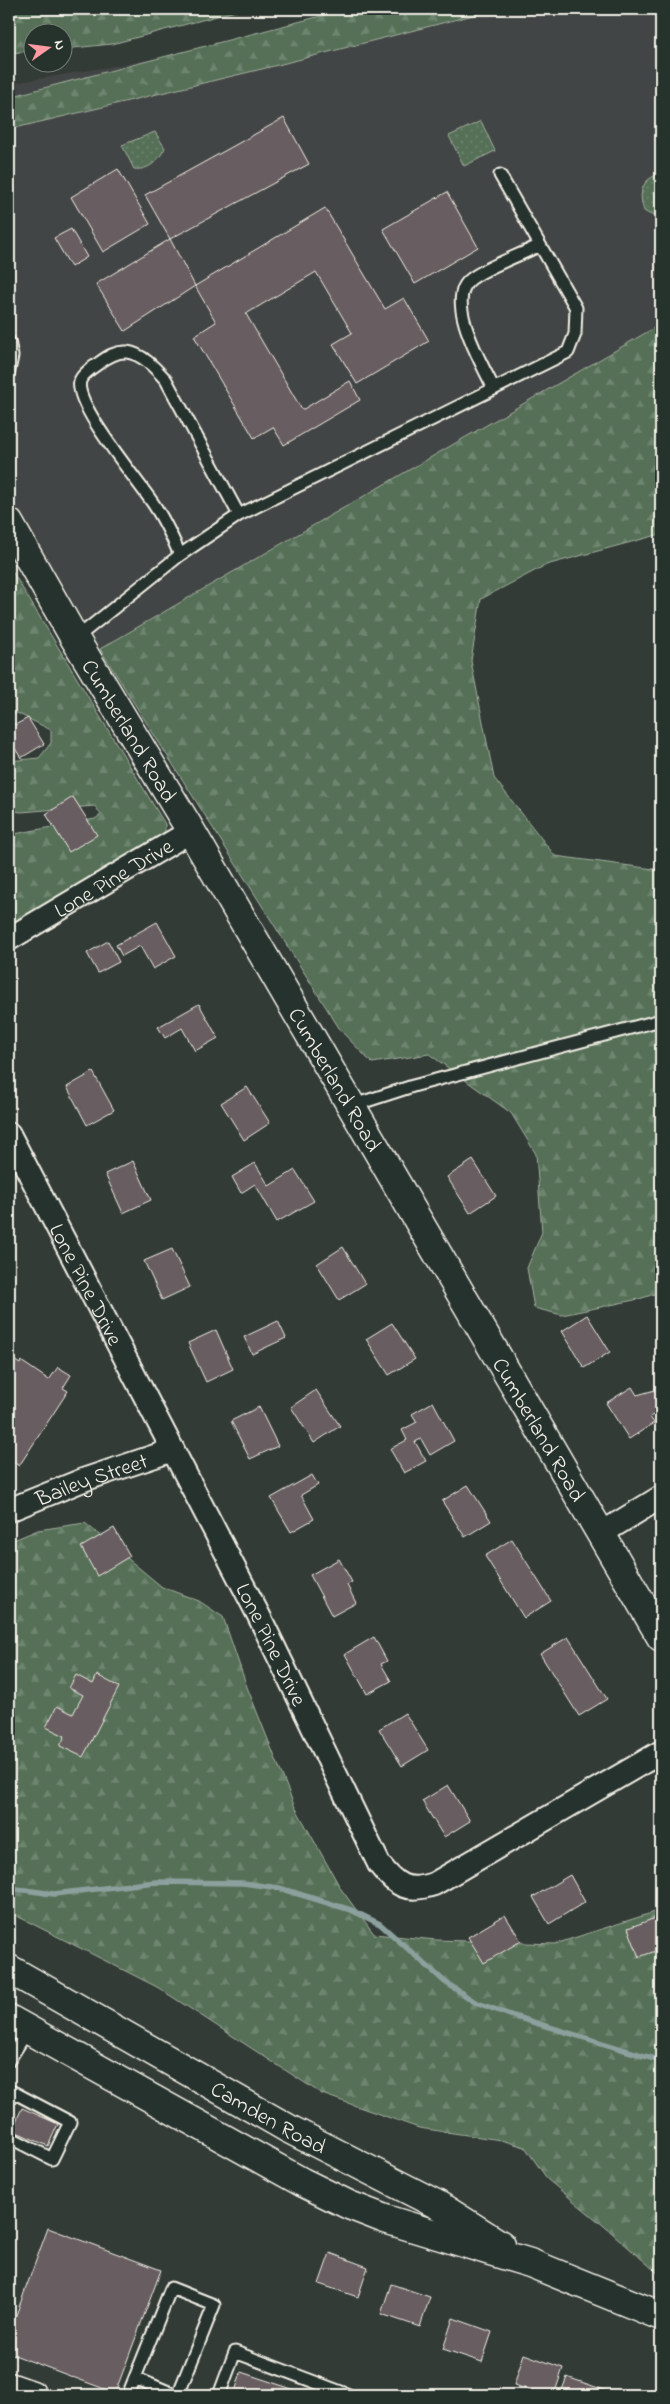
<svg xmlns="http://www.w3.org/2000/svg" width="670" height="2404" font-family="'Indie Flower',sans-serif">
  <defs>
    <pattern id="grass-dots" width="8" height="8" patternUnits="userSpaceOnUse" patternTransform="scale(1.25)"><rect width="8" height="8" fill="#557057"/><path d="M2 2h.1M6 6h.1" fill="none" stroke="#6e856f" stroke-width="1.8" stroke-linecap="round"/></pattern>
    <pattern id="forest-firs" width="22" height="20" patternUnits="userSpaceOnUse" patternTransform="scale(1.25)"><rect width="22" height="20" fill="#557057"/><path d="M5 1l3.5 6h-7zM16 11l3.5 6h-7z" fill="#6e856f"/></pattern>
  </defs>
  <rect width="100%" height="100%" fill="#333b37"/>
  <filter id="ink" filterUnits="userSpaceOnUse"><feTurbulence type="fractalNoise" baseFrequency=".02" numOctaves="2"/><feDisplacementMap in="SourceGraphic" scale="10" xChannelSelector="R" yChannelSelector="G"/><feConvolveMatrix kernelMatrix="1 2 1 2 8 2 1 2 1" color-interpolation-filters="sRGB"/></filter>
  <g filter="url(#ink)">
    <path fill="#434544" d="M445,9H661V324L100,649L9,497V84Z"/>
    <path fill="url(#grass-dots)" stroke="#a4b0a0" d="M481,121L495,151L464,166L449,136Z
      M155,132L165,148C159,160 149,171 134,169L122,145Z
      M661,173V213L651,215L644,211C638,192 641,180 661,173Z"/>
    <path fill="url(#forest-firs)" stroke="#a4b0a0" d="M9,9H243L112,44L63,49L62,32H32V51L9,53Z
      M348,9H497L266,68L15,128L9,127V97Z
      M661,324V534L546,565L481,599L471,661L494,778L555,856L661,870V1292L639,1299L562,1315L534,1308L527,1268L542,1232L536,1154L511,1113L429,1054L372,1063L341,1031L100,649Z
      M9,566L165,824V836L45,909L9,925V835L95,819L101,815L95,806L21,812L9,810V761L39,758L51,743V730L17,713L9,716Z
      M85,1523L162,1587L199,1601L223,1617L247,1687L294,1805L341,1889L374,1934L436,1940L555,1944L661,1910V2276L604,2226L548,2180L525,2147L501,2140L419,2128L322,2094L157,1987L9,1912V1542L38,1530Z"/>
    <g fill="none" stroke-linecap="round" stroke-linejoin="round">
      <path stroke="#8ca09e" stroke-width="5.5" d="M9,1888L54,1894L156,1882L243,1883L279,1888L351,1910L380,1924L445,1982L475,2002L513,2016L661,2061"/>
    </g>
    <path fill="#675d61" stroke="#f4f1e8" d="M284,118L309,164L170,239L145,195Z
      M118,169L150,224L103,252L71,197Z
      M447,192L478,247L415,284L383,229Z
      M325,208L385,309L404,298L429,341L357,384L333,344L352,333L316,272L246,314L302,410L350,381L360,400L284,445L273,427L254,438L194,336L216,322L195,286Z
      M71,229L87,257L71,267L54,238Z
      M170,239L195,286L125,331L96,284Z
      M9,715L15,725L28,718L44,744L21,758L9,739Z
      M73,797L97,835L69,852L46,814Z
      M157,922L176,956L153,969L140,946L122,956L116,945Z
      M108,941L119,962L98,973L87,953Z
      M199,1004L218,1038L195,1051L182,1028L165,1038L158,1027Z
      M93,1072L114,1110L87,1125L67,1087Z
      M247,1087L270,1123L244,1140L221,1103Z
      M473,1160L496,1196L470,1213L447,1177Z
      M133,1161L151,1200L123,1213L105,1174Z
      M255,1163L269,1186L295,1170L314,1201L277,1222L255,1184L241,1193L232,1177Z
      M343,1247L365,1284L339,1300L317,1264Z
      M172,1249L190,1287L162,1300L144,1261Z
      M587,1315L610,1352L584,1368L562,1331Z
      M278,1321L286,1338L252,1354L244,1337Z
      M392,1323L415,1359L389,1375L366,1339Z
      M216,1330L233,1369L206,1382L188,1343Z
      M9,1357L20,1364L21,1361L49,1380L58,1367L71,1375L63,1388L68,1391L19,1466L9,1459Z
      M632,1387L637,1395L655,1390L661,1400V1410L650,1417L654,1423L629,1439L606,1403Z
      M316,1390L340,1426L314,1443L291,1407Z
      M433,1402L454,1441L430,1455L421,1439L415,1442L426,1461L404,1473L390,1449L407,1440L402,1430L417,1422L412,1414Z
      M259,1407L278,1446L250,1459L231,1421Z
      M312,1475L318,1485L301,1495L314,1519L291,1532L271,1498Z
      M468,1485L491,1521L465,1537L442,1501Z
      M114,1528L130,1556L97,1576L81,1547Z
      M512,1539L551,1601L524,1618L485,1556Z
      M339,1559L352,1582L347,1585L356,1603L332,1616L310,1575Z
      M374,1637L387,1661L381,1664L391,1681L367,1694L345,1654Z
      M568,1637L607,1699L579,1716L540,1654Z
      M76,1675L93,1684L97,1675L119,1687L83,1757L60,1746L65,1736L46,1727L57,1706L73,1714L83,1695L69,1688Z
      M405,1713L428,1750L402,1766L379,1729Z
      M448,1785L470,1821L444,1837L422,1801Z
      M661,1854V1870L655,1858Z
      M570,1875L585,1902L549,1924L533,1897Z
      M505,1915L521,1941L484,1963L468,1937Z
      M661,1916V1949L639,1957L628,1928Z
      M22,2108L58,2124L48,2146L12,2130Z
      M48,2228L161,2270L115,2393L9,2353V2334Z
      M330,2253L368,2267L358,2297L319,2284Z
      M391,2284L430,2297L420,2327L381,2314Z
      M453,2318L492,2332L482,2362L443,2349Z
      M524,2354L563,2368L554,2395H545L514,2385Z
      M241,2372L310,2395H234Z
      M567,2377L607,2391L606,2395H560Z"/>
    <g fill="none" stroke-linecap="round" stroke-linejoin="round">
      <g stroke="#f4f1e8" stroke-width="15">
        <path id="service" d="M9,341L12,356L9,371
          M494,389C483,366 443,299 471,279C486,267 521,255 540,245
          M180,555C173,539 166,523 156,508C142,485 73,405 80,381C82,374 93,367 99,363C107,357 116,351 127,352C143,354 156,369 166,380L239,515
          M75,639L180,555L239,515L568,352L575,334L576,308L500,175
          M351,1106L413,1086L661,1020
          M9,2060L28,2030
          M9,2090L70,2122L52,2159L9,2137
          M135,2378L176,2395
          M128,2395L171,2288L214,2305L178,2395
          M219,2395L235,2352L349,2395"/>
      </g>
      <g stroke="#f4f1e8" stroke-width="26">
        <g id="minor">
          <path id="s1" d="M9,939L191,831"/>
          <path id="s2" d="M9,1134L259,1616L379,1864C396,1886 407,1893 434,1884L661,1752"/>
          <path id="s3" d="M9,1510L83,1480L173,1450"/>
          <path d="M602,1533L661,1497"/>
        </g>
      </g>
      <g stroke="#f4f1e8" stroke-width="31">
        <g id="tertiary">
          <path id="s4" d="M9,1969L289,2129L438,2205L501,2245"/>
          <path d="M9,2019L302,2182L349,2205L385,2219L530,2263L661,2316"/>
        </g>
      </g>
      <g stroke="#f4f1e8" stroke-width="31">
        <g id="secondary">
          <path id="s5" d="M9,523L75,639L191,831L661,1637"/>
          <path d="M9,2387L32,2395"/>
        </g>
      </g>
      <use href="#service" stroke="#26332d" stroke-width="11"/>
      <use href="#minor" stroke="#26332d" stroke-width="22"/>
      <use href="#tertiary" stroke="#26332d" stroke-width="28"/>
      <use href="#secondary" stroke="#26332d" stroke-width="28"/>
    </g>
  </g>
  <g text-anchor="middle" stroke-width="4" stroke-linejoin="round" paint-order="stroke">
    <g font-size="22" fill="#f4f1e8" stroke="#26332d">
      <text dy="8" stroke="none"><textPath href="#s5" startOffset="240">Cumberland Road</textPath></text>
      <text dy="8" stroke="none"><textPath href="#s1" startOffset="121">Lone Pine Drive</textPath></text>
      <text dy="8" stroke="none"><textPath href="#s5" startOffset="645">Cumberland Road</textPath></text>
      <text dy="8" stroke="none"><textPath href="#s2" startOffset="169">Lone Pine Drive</textPath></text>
      <text dy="8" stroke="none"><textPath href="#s5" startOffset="1050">Cumberland Road</textPath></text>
      <text dy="8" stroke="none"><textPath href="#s3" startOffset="88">Bailey Street</textPath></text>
      <text dy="8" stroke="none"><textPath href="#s2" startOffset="574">Lone Pine Drive</textPath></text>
      <text dy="8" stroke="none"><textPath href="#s4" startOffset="299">Camden Road</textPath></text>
    </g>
  </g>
  <rect width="670" height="2404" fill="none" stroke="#26332d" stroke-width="30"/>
  <rect x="15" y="15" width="640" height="2374" fill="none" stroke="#f4f1e8" stroke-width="2" filter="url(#ink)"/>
  <g transform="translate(48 48) rotate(76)"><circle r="24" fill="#26332d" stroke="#787f78"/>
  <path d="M0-4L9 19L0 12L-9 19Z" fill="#ff9aa2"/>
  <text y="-8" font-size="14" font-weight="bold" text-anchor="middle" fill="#f4f1e8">N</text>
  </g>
</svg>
